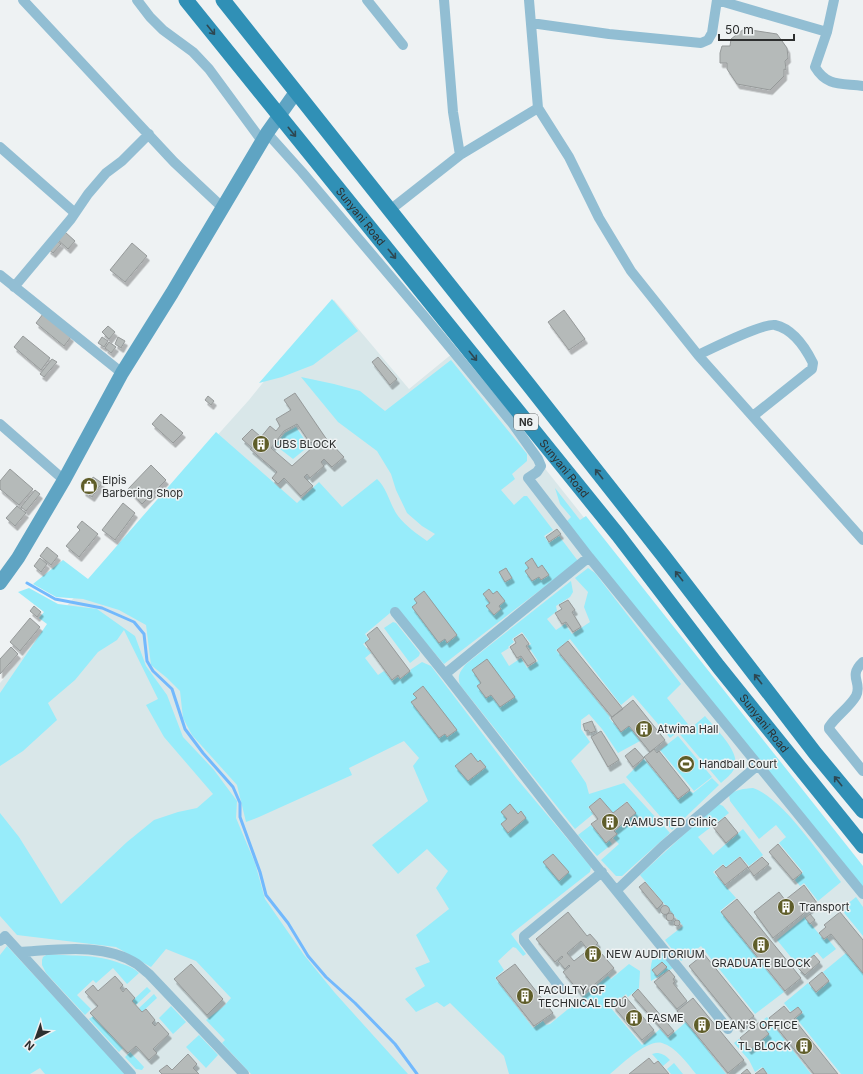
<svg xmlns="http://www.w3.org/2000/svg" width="863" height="1074" font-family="Inter,sans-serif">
  <defs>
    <filter id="shadow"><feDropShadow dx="2.5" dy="4.5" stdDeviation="0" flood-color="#0004"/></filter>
  </defs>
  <rect width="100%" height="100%" fill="#eef2f3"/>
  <path fill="#d9e7e9" d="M334,300L409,389L453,353L863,868V1074H0V683L144,517L249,400L316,317Z"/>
  <path fill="#97ecfa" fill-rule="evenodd" d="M332,299L358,331L313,365L282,377L259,383Z
    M451,360L527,454V461L512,474L515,479L501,490L514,505L524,496H527L553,530L544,536L549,543L559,536L578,561L444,664L396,608L365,634L369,640L363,644L371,653L365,658L378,675L384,671L392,681L398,677L400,679L411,671L410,670L422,662L431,666L517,779L591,867L590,872L511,934L526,954L523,956L516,948L513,947L498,961L504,970L495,978L533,1028L543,1021L546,1025L550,1024L608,976L611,979L629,964L640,971L639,988L628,997L626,994L610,1007L642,1045L660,1029L668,1038L686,1022L726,1074H696C687,1063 676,1047 662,1043C647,1039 621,1065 610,1074H509L504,1056L450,1003L444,1007L437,1002L416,1012L405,999L425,986L415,968L430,962L416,935L449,909L436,888L448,871L427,849L398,874L372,845L428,801L413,766L419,758L404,741L349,768L352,775L259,817L246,822L237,785L192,735L183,718L180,691L167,678L151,665L146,625L119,610L83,599L56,597L33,584L63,560L88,579L216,432L297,503L319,482L342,507L377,479C387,488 390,505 398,516C406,526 417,534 427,541L435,534L422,526L407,513L396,490L391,474L377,451L338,422L301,377L334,384L360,391L385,411Z
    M296,427L309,446L293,459L275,445L285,433Z
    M555,488L580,520L586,516L863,866V888L566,522L571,517L560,504Z
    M588,568L595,573L681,684L667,698L691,728L705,716C714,727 743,754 734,769C732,774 725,779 721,783L678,732L670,738L633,695L621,705L570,639L556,650L610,717L609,718L621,732L629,726L640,741L618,753L602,729L589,714L581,720V729L590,742L571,761L586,783L589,794L624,783L670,833L622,876H616L601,860L619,844L613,838L618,834L615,831L636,813L627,801L613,813L600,798L588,807L593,814L575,829L460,685C457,675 460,672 466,664L571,581L573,592L570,597L556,606L557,611L547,619L556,630L565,624L572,634L590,622L584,607L588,592L575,578ZM522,632L531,644L528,646L538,661L527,668L521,658L509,666L501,653L509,648L508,647L514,642L512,639Z
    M29,588L58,604L97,609L135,636L146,666L167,695L183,737L214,770L237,801L236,818L255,863L265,899L304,955L335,993L408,1074H251L222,1043L225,1040L206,1020L224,1006L231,998L196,961L166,949L151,967L116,947L17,935L0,916V813L19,837L61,904L127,842L154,820L178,812L197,808L213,794L164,737L146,705L158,699L124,630L117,640L98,652L75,680L48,703L57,720L23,751L0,766V693L47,624L39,618L44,612L18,592Z
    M393,622L396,623L420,653L419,656L410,663L384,628Z
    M678,736L712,777L694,791L660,750Z
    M644,759L678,800L690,791L693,793L712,778L719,785L672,830L626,777Z
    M753,788C782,797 822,857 841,882L818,901L804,883L800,886L795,880L803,872L779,843L786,837L776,825L759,839L730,801L729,795C737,789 743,789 753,788Z
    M719,804L723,806L729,813L698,837L713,855L743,829L763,855L749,866L740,856L726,867L723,864L713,872L736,898L720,911L784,992L755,1014L701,946L681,961L665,940L683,926L640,875L716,805Z
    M591,825L606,843L609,840L612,844L597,856L578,835Z
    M856,897L863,907V936L841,909Z
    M805,917L824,940L827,938L836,949L823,959L817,952L799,967L777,940Z
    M7,946L125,1074H45L40,1068L30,1074H0V955Z
    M658,952H661L673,968L651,981C650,973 650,957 658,952Z
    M846,953L863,974V1074H841L796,1018L803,1013L798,1007L791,1012L784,1003L808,983L816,993L830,981L823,972Z
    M48,954C76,957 94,953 122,964C129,966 134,968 139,973L127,984L113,968L96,983L93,980L77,995L91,1009L85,1015L46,973L42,965V960L43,957Z
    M147,987L151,991L136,1005L132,1001Z
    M154,994L157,998L142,1012L139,1008Z
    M171,1006L186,1022L173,1034L159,1018Z
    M93,1016L123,1048L119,1052L89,1019Z
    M767,1017L811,1074H768L762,1067L755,1072L749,1060L734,1043L739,1039L749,1051L769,1034L760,1022Z
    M199,1035L218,1055L206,1068L186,1047Z
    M130,1052L144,1067L142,1070L136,1069L125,1057Z
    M656,1053C662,1053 665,1055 670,1060L663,1066L652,1054Z
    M674,1063L683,1074H671L667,1069Z"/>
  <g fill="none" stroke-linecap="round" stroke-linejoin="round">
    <path stroke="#72b9fd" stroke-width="3" d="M27,583L55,599L102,608L134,622L144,634L147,661L153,671L172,689L185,729L203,753L233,787L240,803V817L260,872L266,895L288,923L308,956L326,977L355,1003L395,1044L417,1074"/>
  </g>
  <path fill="#b5bab9" stroke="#969a9a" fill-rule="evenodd" filter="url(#shadow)" d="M744,29L777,34L787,48L788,58L785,61L786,70L784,69V76L770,90L737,84L727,69V63H720V53L722,46H730L731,39Z
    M65,232L75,241L68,249L58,240Z
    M56,240L61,244L53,253L48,249Z
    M132,243L147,256L125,282L110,270Z
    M564,310L585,339L569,350L548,322Z
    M43,314L71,337L64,346L36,323Z
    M108,326L115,332L109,339L102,332Z
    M23,336L50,358L41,370L14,347Z
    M102,337L108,341L104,347L98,343Z
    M118,337L125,341L121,348L115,344Z
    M109,342L116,347L111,353L105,348Z
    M378,357L397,379L390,385L372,362Z
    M52,359L57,362L44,377L40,374Z
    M295,393L325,437L344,457L332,467L324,459L321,462L324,466L310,478L307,474L304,477L313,486L301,496L284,478L278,484L272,478L277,472L250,449L252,448L242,439L252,429L261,437L270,426L276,431L280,426L276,419L291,410L284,400ZM297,424L310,443L311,442L314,446L292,466L271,448L284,431Z
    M208,396L214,401L211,405L205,400Z
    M161,414L183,433L173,443L152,424Z
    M151,465L166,480L142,504L128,489Z
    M10,469L33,489L19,505L0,489V481Z
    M93,477L102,483L92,497L83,491Z
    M35,490L40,494L26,511L21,507Z
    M123,503L135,513L115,540L102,530Z
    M17,506L26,513L15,526L6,518Z
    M82,521L98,534L79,557L66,546L80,530L77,527Z
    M557,529L561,534L549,542L546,537Z
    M47,547L58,556L51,565L40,556Z
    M40,558L47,564L41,572L34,566Z
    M532,558L538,568L542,565L549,575L541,580L539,577L532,581L525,571L529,568L525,563Z
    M506,568L512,578L505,582L499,572Z
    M489,589L493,594L497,591L505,601L499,606L501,609L494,615L486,606L490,603L483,594Z
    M424,591L457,635L447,643L445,639L439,643L412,607L417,603L414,599Z
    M568,600L575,610L572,612L581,627L573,632L566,622L562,624L555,613L562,609L559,605Z
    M34,606L41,612L37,617L30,611Z
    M30,618L40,627L20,651L10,642Z
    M377,627L410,671L400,679L398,675L392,680L365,643L370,639L367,635Z
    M522,634L529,644L526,646L536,661L528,666L521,656L517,658L510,647L516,643L514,639Z
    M568,641L623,709L612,717L557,650Z
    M11,647L18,654L0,674V659Z
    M487,659L515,697L500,707L491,695L486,698L477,686L481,683L472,670Z
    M423,686L457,730L447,737L445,734L439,738L411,702L417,698L413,694Z
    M633,700L665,740L650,752L629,726L621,732L611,718Z
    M592,721L596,731L590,733L588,730L585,731L583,724Z
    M601,731L619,760L608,767L591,737Z
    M635,748L644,758L633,767L625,756Z
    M654,749L657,753L659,751L690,790L678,799L644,757Z
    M471,753L478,762L480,760L486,767L468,781L455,766Z
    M600,798L613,813L627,802L636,813L614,831L617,834L606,843L591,824L598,819L589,807Z
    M510,804L518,814L521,811L526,818L508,833L501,824L507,819L501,812Z
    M725,817L738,833L726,843L713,827Z
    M778,844L802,873L793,880L769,852Z
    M553,854L569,872L559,881L543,862Z
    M740,857L748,867L725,885L715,872L723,865L726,868Z
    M762,857L769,864L754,876L748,868Z
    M645,882L663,903L657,909L639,887Z
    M804,885L817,903L773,938L754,912L779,892L785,900Z
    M737,899L801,978L785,991L721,912Z
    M660.5 910a4.5 4.5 0 1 1 9 0a4.5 4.5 0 1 1-9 0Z
    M568,912L587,936L590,934L598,943L595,946L614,968L582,995L563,972L570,966L569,965L565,969L558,961L563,957L562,956L555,962L536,939ZM581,941L588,950L574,961L567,953Z
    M840,912L863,940V973L831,934L824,939L819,933L826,927L824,925Z
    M666 917a4 4 0 1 1 8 0a4 4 0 1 1-8 0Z
    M810,914L815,920L810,924L805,918Z
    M674 923a3 3 0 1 1 6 0a3 3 0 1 1-6 0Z
    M704,954L754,1016L739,1028L689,966Z
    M814,955L820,962L805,975L798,968Z
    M662,962L667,967L657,976L652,970Z
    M191,964L223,999L207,1015L174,979Z
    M515,964L553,1013L534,1026L496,978Z
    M669,970L675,977L673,979L675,982L673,983L687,1001L677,1009L654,982Z
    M822,972L829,981L816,992L809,983Z
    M115,976L123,985L120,988L123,992L126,988L135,998L132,1001L142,1012L146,1009L155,1020L152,1023L155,1026L158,1022L169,1034L153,1049L157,1053L149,1060L136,1046L128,1053L90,1013L98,1006L85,992L93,985L98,991Z
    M638,989L674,1031L668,1036L632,995Z
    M625,996L654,1030L642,1040L613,1006Z
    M693,998L744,1060L728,1073L677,1011Z
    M784,1006L790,1013L798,1007L802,1012L794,1019L838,1074H814L769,1018Z
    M759,1022L769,1034L749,1050L740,1038Z
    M188,1054L197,1064L193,1068L199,1074H162L159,1071L167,1065L172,1070Z
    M649,1058L654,1064L658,1061L669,1074H629Z
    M763,1068L767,1074H755Z
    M747,1069L751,1074H741Z"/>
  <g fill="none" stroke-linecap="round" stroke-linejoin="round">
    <path stroke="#92bed3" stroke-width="10" d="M23,0L174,162L223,208
      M137,0L150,17L163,30L193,52L209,69L262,141
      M367,0L403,45
      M444,0L453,112L460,155
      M529,0L538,108L569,157L599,218L631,271L698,355L863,540
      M717,0L827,32
      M834,0L827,32L815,67C827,87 841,83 863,86
      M531,23L609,34L701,43L708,40L712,33L717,0
      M267,133L302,172L424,316L513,424L538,459L541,466L537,472L528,478L589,557L863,894
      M0,147L75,213
      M390,210L460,155L538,108
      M0,275L122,373
      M14,287L71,219L88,194L106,173L122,161L149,134
      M698,355C711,349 763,323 775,325C793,329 805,347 813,363L812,369L753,416
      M0,424L64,480
      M395,612L445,674L555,815L728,1029
      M863,662C847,677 863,682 856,696C849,708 836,716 829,727V729L863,771
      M445,674L589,557
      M617,890L663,846L758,765
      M0,941L5,936L131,1074
      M20,952C56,950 104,942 137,964C141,967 145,971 149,974L244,1074
      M561,989L524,941V936L602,872"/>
    <path stroke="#5fa4c3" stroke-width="14" d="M0,583L18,558L64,480L122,373L172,293L267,133L296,92"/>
    <g stroke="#3090b6" stroke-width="15">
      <path id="s1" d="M186,0L618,535L718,666L863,846"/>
      <path d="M223,0L528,384L662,554L815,753L863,811"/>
    </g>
  </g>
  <defs><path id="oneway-shaft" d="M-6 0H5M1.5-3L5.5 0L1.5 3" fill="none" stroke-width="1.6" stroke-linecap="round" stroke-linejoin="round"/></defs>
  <g stroke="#2e4751">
    <use href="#oneway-shaft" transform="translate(211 30) rotate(51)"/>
    <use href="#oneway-shaft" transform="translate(292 132) rotate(51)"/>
    <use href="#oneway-shaft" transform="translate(392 254) rotate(51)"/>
    <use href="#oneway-shaft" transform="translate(473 356) rotate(51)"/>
    <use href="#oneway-shaft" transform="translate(599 474) rotate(-128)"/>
    <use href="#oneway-shaft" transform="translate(679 576) rotate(-128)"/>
    <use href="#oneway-shaft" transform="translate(758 679) rotate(-128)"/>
    <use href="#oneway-shaft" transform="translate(838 781) rotate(-129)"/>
  </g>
  <defs>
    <g id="building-disc" transform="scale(0.9)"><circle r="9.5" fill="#5f5d29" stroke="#eef2f3"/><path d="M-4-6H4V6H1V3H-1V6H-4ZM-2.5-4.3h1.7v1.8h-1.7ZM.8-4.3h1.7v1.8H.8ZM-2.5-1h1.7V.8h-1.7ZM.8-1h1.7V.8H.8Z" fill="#fff"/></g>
    <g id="shop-disc" transform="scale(0.9)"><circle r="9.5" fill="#5f5d29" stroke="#eef2f3"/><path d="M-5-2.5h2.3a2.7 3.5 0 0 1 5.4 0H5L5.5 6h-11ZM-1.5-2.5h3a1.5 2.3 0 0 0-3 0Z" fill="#fff"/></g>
    <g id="stadium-disc" transform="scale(0.9)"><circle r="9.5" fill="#5f5d29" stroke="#eef2f3"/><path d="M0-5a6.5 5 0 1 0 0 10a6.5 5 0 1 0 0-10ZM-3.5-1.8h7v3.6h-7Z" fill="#fff"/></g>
  </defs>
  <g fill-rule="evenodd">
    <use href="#building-disc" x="261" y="444"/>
    <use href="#shop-disc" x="89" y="486"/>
    <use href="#building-disc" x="644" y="729"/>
    <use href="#stadium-disc" x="686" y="764"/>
    <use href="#building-disc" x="610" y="822"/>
    <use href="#building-disc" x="786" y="907"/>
    <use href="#building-disc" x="761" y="945"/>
    <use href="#building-disc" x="593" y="954"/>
    <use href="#building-disc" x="525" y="996"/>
    <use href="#building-disc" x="634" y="1018"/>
    <use href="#building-disc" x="702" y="1025"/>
    <use href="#building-disc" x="804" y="1046"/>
  </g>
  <g text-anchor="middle" stroke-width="3" stroke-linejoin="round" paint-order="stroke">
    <rect fill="#eef2f3" stroke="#676a6a" stroke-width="1" x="514" y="414" width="24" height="16" rx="3"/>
    <g font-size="10" font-weight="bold" fill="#2d2f2f">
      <text x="526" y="426">N6</text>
    </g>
    <g font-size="11" fill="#2d2f2f" stroke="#eef2f3">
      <text dy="4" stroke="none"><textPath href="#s1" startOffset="278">Sunyani Road</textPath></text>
      <text dy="4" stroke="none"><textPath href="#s1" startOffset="602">Sunyani Road</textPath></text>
      <text dy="4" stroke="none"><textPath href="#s1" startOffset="926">Sunyani Road</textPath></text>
    </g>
    <g font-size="11" fill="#2d2f2f" stroke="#eef2f3" text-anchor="start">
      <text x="274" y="448">UBS BLOCK</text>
      <text x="102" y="484">Elpis<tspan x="102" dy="13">Barbering Shop</tspan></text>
      <text x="657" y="733">Atwima Hall</text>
      <text x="699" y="768">Handball Court</text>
      <text x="623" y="826">AAMUSTED Clinic</text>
      <text x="799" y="911">Transport</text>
      <text x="606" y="958">NEW AUDITORIUM</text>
      <text x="761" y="967" text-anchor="middle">GRADUATE BLOCK</text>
      <text x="538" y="994">FACULTY OF<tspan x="538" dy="13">TECHNICAL EDU</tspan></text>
      <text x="647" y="1022">FASME</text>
      <text x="715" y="1029">DEAN'S OFFICE</text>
      <text x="791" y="1050" text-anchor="end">TL BLOCK</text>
    </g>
  </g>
  <g transform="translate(36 1038) rotate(221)" stroke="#eef2f3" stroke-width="3" paint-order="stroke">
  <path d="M0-3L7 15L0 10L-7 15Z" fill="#2d2f2f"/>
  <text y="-6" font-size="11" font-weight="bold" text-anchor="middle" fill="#2d2f2f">N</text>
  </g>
  <path d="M719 34v6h75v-6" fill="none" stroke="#2d2f2f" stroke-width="2"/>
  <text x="725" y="34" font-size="12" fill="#2d2f2f" stroke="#eef2f3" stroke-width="3" paint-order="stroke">50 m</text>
</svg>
